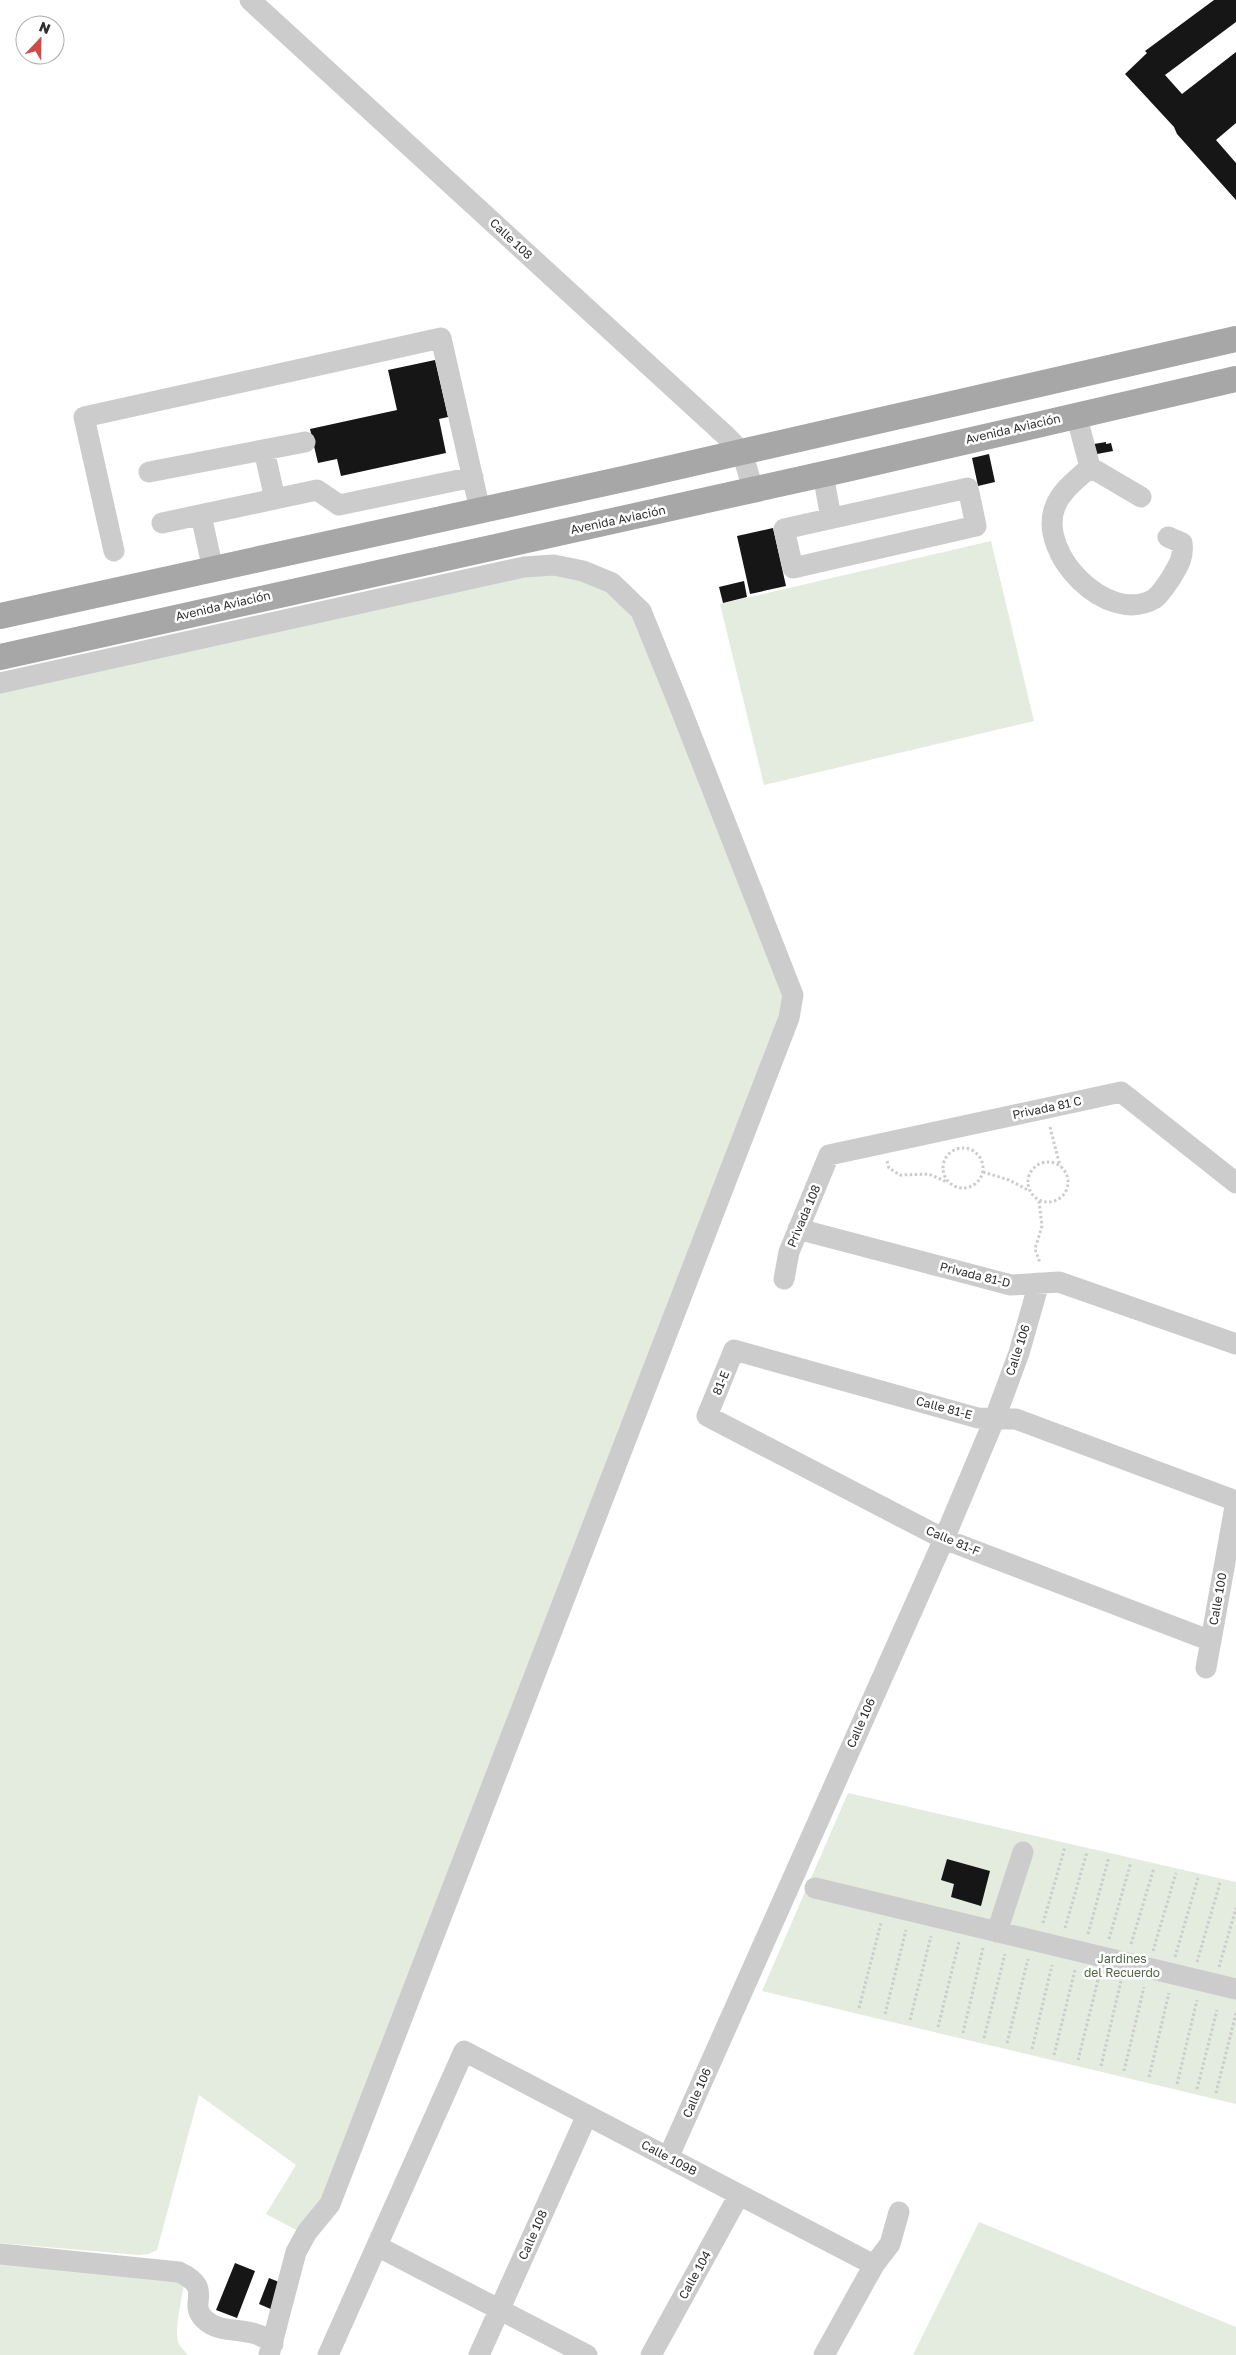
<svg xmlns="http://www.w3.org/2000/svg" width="1236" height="2355" font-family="'Golos Text',sans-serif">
  <rect width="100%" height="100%" fill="#fff"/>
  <path fill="#e4ebdf" d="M991,541L1034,721L764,785L720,604Z
    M573,574L630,605L791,996L337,2179L302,2233L266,2214L296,2165L199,2095L157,2250L149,2254L139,2255L0,2243V689L499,578Z
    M848,1793L1236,1882V2104L762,1991Z
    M979,2222L1236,2327V2355H913Z
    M0,2259L185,2278C183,2295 174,2327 178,2342C180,2347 185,2351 188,2355H0Z"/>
  <path fill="#161616" d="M1214,0H1236V22L1165,75L1182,94L1236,52V123L1216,140L1236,163V200L1177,134L1174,127L1125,74L1147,53L1145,51Z
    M435,360L448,417L439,419L446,453L341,476L337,459L318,463L310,429L397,410L388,370Z
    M1106,442V444L1111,443L1113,451L1097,454L1094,444Z
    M989,454L995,482L978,486L972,458Z
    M773,528L786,586L750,594L737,536Z
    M744,581L747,597L723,603L719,587Z
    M947,1859L990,1871L981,1906L951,1897L954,1884L941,1880Z
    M235,2263L255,2271L237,2318L216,2310Z
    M269,2278L284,2284L273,2310L259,2304Z"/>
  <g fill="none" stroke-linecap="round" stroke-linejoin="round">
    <path stroke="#ccc" stroke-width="3" stroke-dasharray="2.5 2.5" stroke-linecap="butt" d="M1050,1127L1060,1166
      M943 1168a20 20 0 1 1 40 0a20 20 0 1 1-40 0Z
      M887,1161L889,1168L900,1175L929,1174L947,1182
      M1028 1182a20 20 0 1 1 40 0a20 20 0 1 1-40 0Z
      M983,1172L1009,1180L1028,1190
      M1039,1201L1042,1226L1035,1249L1040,1263
      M1043,1923L1065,1847
      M1065,1928L1087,1852
      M1088,1934L1109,1857
      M1109,1939L1131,1862
      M1131,1944L1154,1868
      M1153,1951L1176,1873
      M1175,1957L1198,1878
      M1197,1962L1220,1883
      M1219,1967L1236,1908
      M859,2008L881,1923
      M885,2014L906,1930
      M910,2020L931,1936
      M938,2027L959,1942
      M963,2033L983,1948
      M984,2038L1005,1954
      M1007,2043L1028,1959
      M1032,2049L1052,1965
      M1054,2055L1075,1970
      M1078,2060L1099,1976
      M1101,2066L1121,1981
      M1124,2071L1144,1987
      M1149,2077L1169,1993
      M1177,2084L1197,2000
      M1197,2089L1217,2010
      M1216,2093L1236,2013"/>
    <path stroke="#ccc" stroke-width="21" d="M250,0L725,435L742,452L753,489
      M1076,414L1090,467L1141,497
      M264,450L275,499
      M1090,467C1078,479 1061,490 1055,507C1037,553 1107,626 1154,599C1160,595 1167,584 1171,578C1178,566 1184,558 1182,543L1168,537
      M149,472L305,442
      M823,474L831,518
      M968,488L976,526L793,568L784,529Z
      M201,515L213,570
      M162,523L317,490L339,505L473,477
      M114,551L84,417L441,338L480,510
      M0,683L524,567L554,565L583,571L612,583L641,611L680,707L793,995L789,1018L330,2204L307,2232L296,2252L269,2355
      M798,1229L1011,1285L1059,1282L1236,1344
      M784,1279L789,1252L829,1155L1121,1092L1236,1183
      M1211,1641L944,1539L707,1416L734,1350L978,1418L1016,1419L1236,1501
      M1206,1668L1236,1501
      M815,1888L1236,1989
      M997,1932L1023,1852
      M668,2158L944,1539L995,1418L1019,1353L1039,1283
      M377,2246L587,2355
      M0,2254L179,2272C215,2289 187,2302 204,2319C222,2337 250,2323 273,2344
      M328,2355L464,2051L874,2265
      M479,2355L587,2115
      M651,2355L739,2195
      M824,2355L874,2265L890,2244L899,2212"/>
    <path stroke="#a7a7a7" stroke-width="26" d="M0,616L628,478L1236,339
      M0,657L842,470L1236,379"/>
  </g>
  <g text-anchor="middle" stroke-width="5" stroke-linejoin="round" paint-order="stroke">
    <g font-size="12" fill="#2f2f2f" stroke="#fff">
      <text transform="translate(511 239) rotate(43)" y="4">Calle 108</text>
      <text transform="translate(1013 429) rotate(-13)" y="4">Avenida Aviación</text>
      <text transform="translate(618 520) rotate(-12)" y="4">Avenida Aviación</text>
      <text transform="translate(223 606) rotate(-13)" y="4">Avenida Aviación</text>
      <text transform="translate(1047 1108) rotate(-12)" y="4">Privada 81 C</text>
      <text transform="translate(804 1216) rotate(-67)" y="4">Privada 108</text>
      <text transform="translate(975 1275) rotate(14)" y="4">Privada 81-D</text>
      <text transform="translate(1018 1350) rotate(-72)" y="4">Calle 106</text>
      <text transform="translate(721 1383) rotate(-68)" y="4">81-E</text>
      <text transform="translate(944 1408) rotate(15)" y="4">Calle 81-E</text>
      <text transform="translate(953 1541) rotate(23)" y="4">Calle 81-F</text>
      <text transform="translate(1218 1599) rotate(-80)" y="4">Calle 100</text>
      <text transform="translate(861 1723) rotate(-66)" y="4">Calle 106</text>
      <text transform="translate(697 2093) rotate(-66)" y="4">Calle 106</text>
      <text transform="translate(669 2158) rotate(28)" y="4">Calle 109B</text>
      <text transform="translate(533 2235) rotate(-66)" y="4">Calle 108</text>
      <text transform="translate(695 2275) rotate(-61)" y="4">Calle 104</text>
    </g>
    <g font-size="12" fill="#4f6642" stroke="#fff">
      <text x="1122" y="1963">Jardines<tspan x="1122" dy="14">del Recuerdo</tspan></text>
    </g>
  </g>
  <g transform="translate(40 40) rotate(22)"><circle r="24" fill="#ffffff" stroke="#acacac"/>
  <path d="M0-4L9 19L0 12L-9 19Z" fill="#d04a48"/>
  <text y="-8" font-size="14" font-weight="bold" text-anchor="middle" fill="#2f2f2f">N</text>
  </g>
</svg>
